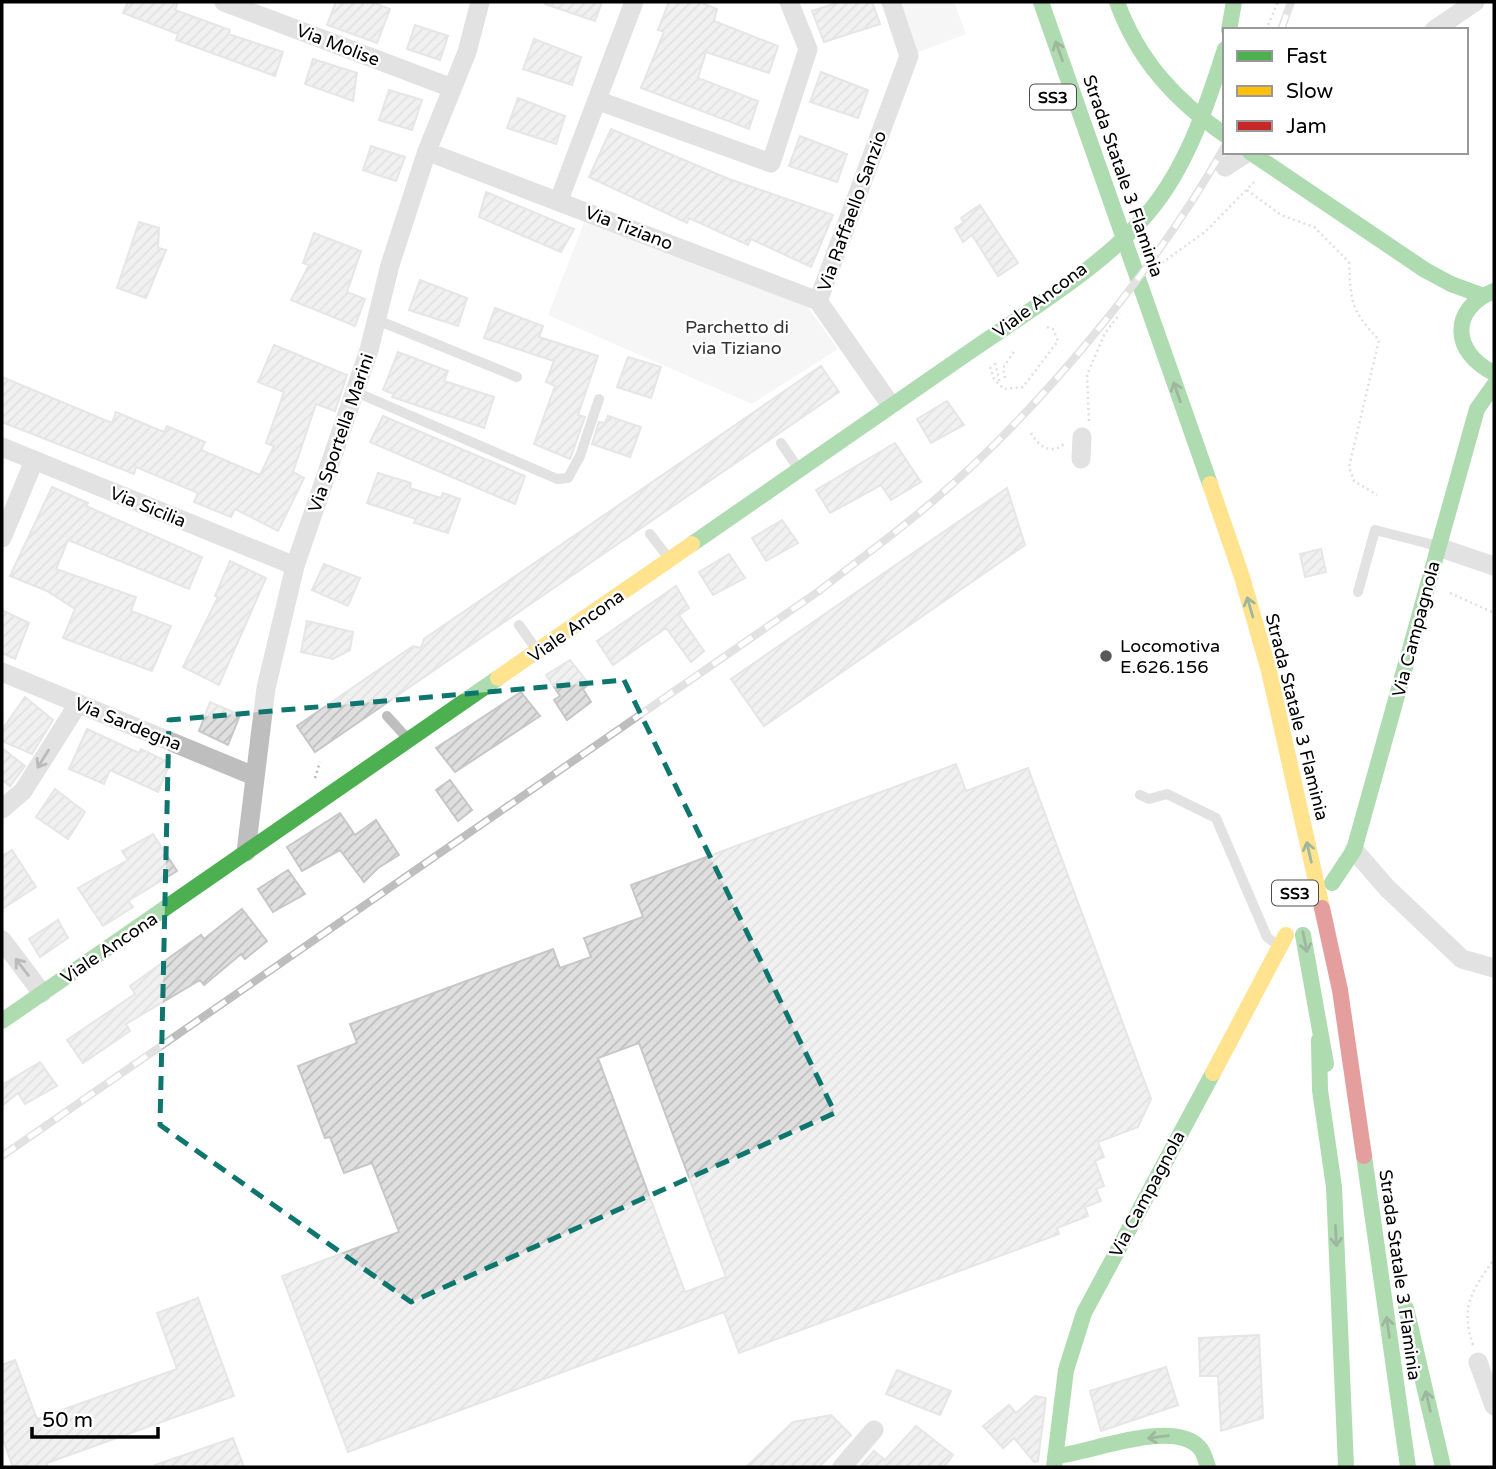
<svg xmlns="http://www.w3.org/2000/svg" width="1496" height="1469" font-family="'Varela Round',sans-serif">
  <defs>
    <pattern id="building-hatch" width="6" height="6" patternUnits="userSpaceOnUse" patternTransform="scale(1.75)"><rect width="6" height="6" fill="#dfdfdf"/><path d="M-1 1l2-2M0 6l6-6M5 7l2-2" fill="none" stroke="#bebebe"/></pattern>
  </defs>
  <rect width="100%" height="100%" fill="#fff"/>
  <path fill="#ececec" d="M892,2H954L966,34L911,55Z
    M588,213L808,307L838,349L752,404L548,315Z"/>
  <path fill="url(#building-hatch)" stroke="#c7c7c7" stroke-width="2" fill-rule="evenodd" d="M128,2H178L175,10L230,30L228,34L283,52L275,76L176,40L178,34L123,13Z
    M336,2H371L390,9L377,43L327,25Z
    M545,2H602L595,21L545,4Z
    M669,2H700L717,9L714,21L778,46L769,73L706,52L698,78L758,101L749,129L641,88L664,32L658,30Z
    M840,2H872L880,24L824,42L812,11Z
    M415,25L448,36L440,60L407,49Z
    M534,39L581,57L572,85L523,69Z
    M313,59L357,73L353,101L305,84Z
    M821,72L868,90L858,118L810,102Z
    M389,90L422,100L412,130L379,120Z
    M518,98L565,116L556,144L507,128Z
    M611,129L729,179L833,215L811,267L751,239L748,245L689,218L687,223L589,177Z
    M800,136L847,154L837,182L789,166Z
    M371,146L405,157L396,181L363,170Z
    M486,192L574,229L561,252L479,217Z
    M980,205L1018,263L998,276L972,235L963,242L955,228L964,222L961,218Z
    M139,222L159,228L158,248L166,250L146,298L117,288Z
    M314,233L361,251L347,292L365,299L355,326L291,300L309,265L303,263Z
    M420,280L467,298L458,326L409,310Z
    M495,308L543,326L539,337L598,356L578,415L585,417L570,459L534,444L555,386L546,382L554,361L484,338Z
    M274,345L347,375L335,411L316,404L293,472L304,478L278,531L235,509L231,517L194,502L198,493L136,467L134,474L2,422V377L112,423L116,412L164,432L167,426L205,442L201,450L260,475L274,446L266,443L284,392L258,382Z
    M398,352L448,371L444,381L494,397L484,428L392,397L394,394L383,390Z
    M628,357L661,367L651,398L617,387Z
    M821,366L839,392L315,752L297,726L413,646L421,648L424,639Z
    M947,401L964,425L931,443L917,419Z
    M383,416L525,476L515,504L370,442Z
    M608,416L641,427L630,457L592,444L599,422L605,423Z
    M895,443L921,482L891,500L881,485L830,513L816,490Z
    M378,473L411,483L410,488L441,498L443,493L460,499L448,533L414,523L416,519L367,503Z
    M52,487L88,503L86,506L202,557L189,589L68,540L56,569L136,597L131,611L171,626L152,671L63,638L75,609L47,591L10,576Z
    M1007,488L1025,545L764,726L731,679Z
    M782,520L798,543L766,561L752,538Z
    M1321,549L1326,572L1305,577L1300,554Z
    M729,554L745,578L713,595L699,572Z
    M230,561L266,578L219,685L183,667L218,597L215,596Z
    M324,564L360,578L348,606L312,590Z
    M676,586L689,608L679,615L704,651L691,662L666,628L613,665L597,641Z
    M2,610L29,623L15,659L2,653Z
    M307,621L353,632L350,650L333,659L301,652Z
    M570,660L589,684L583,689L591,702L567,720L554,700L560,696L546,675Z
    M521,692L540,716L455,772L436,748Z
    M25,697L53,720L32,754L2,741V730Z
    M210,702L240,715L228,745L199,731Z
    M87,729L139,753L141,749L170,763L158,792L110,770L104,784L69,769Z
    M2,748L25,766L10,786L2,780Z
    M956,764L966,791L1028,768L1151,1099L1138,1127L1098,1142L1104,1157L1095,1161L1104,1186L1096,1189L1101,1201L1085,1207L1088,1216L1057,1228L1059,1234L739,1353L724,1312L348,1452L282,1276L399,1232L372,1163L344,1173L330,1137L325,1138L298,1066L357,1043L350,1024L553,949L560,968L591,957L584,938L643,917L631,885ZM639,1043L726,1277L685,1292L598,1058Z
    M450,780L472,810L458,821L436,790Z
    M55,789L85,812L68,839L36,817Z
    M340,813L355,835L376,820L399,855L378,868L364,882L340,850L302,871L287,847Z
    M153,834L177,871L128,901L133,907L103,926L78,888L128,860L122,851Z
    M12,850L36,887L2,909V856Z
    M288,870L305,894L273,912L258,889Z
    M242,909L267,941L245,959L241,954L204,985L200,980L126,1024L130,1031L83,1063L67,1040L135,994L130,986L201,935L204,939Z
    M58,920L68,938L40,957L29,939Z
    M40,1062L57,1086L25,1104L18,1093L2,1106V1085Z
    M198,1298L234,1396L47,1463L48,1467H13L2,1437V1365L15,1360L37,1419L177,1369L157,1313Z
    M1259,1335L1263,1418L1221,1431L1218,1376H1200L1199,1338Z
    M1166,1367L1178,1405L1101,1431L1090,1391Z
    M897,1370L951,1391L940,1415L886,1394Z
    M1035,1396L1046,1398L1038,1461L1034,1462L1014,1438L1003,1448L983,1426L1009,1405L1016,1413Z
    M831,1415L851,1435L819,1467H746L793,1422Z
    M916,1426L953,1455L944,1467H860L874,1451L885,1460Z
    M233,1438L244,1467H156L155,1465Z"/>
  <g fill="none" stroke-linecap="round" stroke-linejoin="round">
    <path stroke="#b9b9b9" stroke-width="2.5" stroke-dasharray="2 3.5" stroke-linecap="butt" d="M1266,30L1278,2
      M1247,190L1281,215L1314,227L1349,262C1351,302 1350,309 1379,340L1349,467L1354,481L1377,495
      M1162,263L1206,231L1254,182
      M995,363L1000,383
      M990,367L994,379L1004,389L1023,387L1058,341L1053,329L1044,326
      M1005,378L1003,368L1015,350
      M1089,421L1087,375L1105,333L1120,314
      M1031,433C1038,445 1050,456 1064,444
      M1450,593L1494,613
      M315,778L320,762
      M1473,1345C1460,1306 1472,1291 1494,1259"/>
    <path stroke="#bebebe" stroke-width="10" d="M377,320L517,377
      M365,396L557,479L568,478L580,456L599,399
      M781,443L798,468
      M650,534L667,556
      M1358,592L1375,530L1438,546
      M519,625L536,649
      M387,716L408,739
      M1140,795L1149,799L1167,794L1216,818L1267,937L1279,946"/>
    <path stroke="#bebebe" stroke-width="19" d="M224,2L452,88
      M1434,30L1475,2
      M599,101L771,163L808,49L789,2
      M439,156L818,301
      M1225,167L1248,152
      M559,200L634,2
      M890,404L818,301L909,56L891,2
      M2,447L295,566
      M1081,459L1082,437
      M2,538L34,461
      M1438,547L1494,566
      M2,672L254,776
      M2,809L23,791L78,704
      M1354,850L1387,888L1462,959L1494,968
      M246,852L266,688L295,566L369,350L390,265L427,151L467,52L480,2
      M2,940L42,993
      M1478,1362L1494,1406
      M842,1467L874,1430"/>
    <path stroke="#4caf50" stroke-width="16" d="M1041,2L1210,484
      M1117,2C1138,60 1175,100 1225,135
      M1229,30L1234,2
      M1250,152L1425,270L1451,284L1481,295
      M1494,291C1449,309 1452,353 1494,373
      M692,544C786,479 881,413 975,348C1033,308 1114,259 1156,203C1190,158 1208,102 1225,49
      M1332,883L1354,850L1477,409L1494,385
      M1303,935L1326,1064
      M2,1021L498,678
      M1319,1040L1320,1090L1334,1187L1346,1467
      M1364,1156L1408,1467
      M1406,1308L1443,1467
      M1057,1456C1092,1452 1172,1419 1199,1447C1204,1452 1206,1461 1208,1467
      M1054,1467L1066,1370L1084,1313L1213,1073"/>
    <path stroke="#ffc107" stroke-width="16" d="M1210,484L1242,577L1269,671L1322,908
      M498,678L692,544
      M1213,1073L1286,935"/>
    <path stroke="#c62828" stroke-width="16" d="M1322,908L1340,990L1364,1156"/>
    <g stroke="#bebebe" stroke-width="8">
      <path id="rail" d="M1281,30L1291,2
        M2,1156L819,591C857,561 896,533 932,502C1039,411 1157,268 1225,146"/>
    </g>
    <use href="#rail" stroke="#fff" stroke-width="5" stroke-dasharray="16" stroke-linecap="butt"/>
  </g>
  <defs><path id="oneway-shaft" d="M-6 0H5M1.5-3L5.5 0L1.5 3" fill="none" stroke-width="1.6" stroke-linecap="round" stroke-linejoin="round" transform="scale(1.75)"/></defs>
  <g stroke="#2a602c">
    <use href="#oneway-shaft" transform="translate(1059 51) rotate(-110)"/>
    <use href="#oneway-shaft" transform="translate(1177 392) rotate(-109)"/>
    <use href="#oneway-shaft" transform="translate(1250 607) rotate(-106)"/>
    <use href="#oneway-shaft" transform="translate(1309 852) rotate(-103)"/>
    <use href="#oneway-shaft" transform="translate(1305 942) rotate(78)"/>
    <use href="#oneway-shaft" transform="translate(1336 1236) rotate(87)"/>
    <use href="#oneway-shaft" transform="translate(1388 1327) rotate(-98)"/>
    <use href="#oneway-shaft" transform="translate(1428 1401) rotate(-103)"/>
    <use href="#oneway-shaft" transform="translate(1158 1437) rotate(172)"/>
  </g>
  <g stroke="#686868">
    <use href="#oneway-shaft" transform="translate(43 759) rotate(122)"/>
    <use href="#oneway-shaft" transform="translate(22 967) rotate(-128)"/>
  </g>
  <path d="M0 0H1496V1469H0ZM624,680L835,1113L411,1302L160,1125L169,720Z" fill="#fff" fill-opacity=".55" fill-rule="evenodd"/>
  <path fill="none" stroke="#0f766e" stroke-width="5" stroke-dasharray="14 9" stroke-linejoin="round" d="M624,680L835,1113L411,1302L160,1125L169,720Z"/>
  <circle fill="#595959" stroke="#fff" stroke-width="2.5" cx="1106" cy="656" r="7"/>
  <g text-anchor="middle" stroke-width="5" stroke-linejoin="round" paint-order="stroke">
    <g fill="#fff" stroke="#4c4c4c" stroke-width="2">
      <rect x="1030" y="84.5" width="46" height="25" rx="5"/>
      <rect x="1272" y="880.5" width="46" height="25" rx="5"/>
    </g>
    <g font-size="16" font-weight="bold" fill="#000">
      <text x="1053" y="103">SS3</text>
      <text x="1295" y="899">SS3</text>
    </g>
    <g font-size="18" fill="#000" stroke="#fff">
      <text transform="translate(338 45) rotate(21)" y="6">Via Molise</text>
      <text transform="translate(1123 176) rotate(71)" y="6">Strada Statale 3 Flaminia</text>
      <text transform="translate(852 211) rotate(-70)" y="6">Via Raffaello Sanzio</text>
      <text transform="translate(629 228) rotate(21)" y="6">Via Tiziano</text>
      <text transform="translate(1040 300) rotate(-37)" y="6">Viale Ancona</text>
      <text transform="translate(341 433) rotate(-71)" y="6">Via Sportella Marini</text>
      <text transform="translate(148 507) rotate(22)" y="6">Via Sicilia</text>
      <text transform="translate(576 626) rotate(-35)" y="6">Viale Ancona</text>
      <text transform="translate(1416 629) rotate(-75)" y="6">Via Campagnola</text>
      <text transform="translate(1297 717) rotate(76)" y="6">Strada Statale 3 Flaminia</text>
      <text transform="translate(128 724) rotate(22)" y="6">Via Sardegna</text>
      <text transform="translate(109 948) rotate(-34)" y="6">Viale Ancona</text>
      <text transform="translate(1147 1194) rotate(-62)" y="6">Via Campagnola</text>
      <text transform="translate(1400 1275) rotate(82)" y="6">Strada Statale 3 Flaminia</text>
    </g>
    <g font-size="18" fill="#333" stroke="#fff">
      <text x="737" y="333">Parchetto di<tspan x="737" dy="21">via Tiziano</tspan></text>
    </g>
    <g font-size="18" fill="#000" stroke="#fff" text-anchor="start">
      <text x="1120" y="652">Locomotiva<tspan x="1120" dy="21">E.626.156</tspan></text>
    </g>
  </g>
  <rect width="1496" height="1469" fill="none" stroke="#000000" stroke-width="7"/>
  <rect x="1223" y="28" width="245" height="126" fill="#ffffff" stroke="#999999" stroke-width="2"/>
  <rect x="1237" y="51" width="35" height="10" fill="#4caf50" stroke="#999999" stroke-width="2"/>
  <text x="1286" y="63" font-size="21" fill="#000000">Fast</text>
  <rect x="1237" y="86" width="35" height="10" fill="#ffc107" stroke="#999999" stroke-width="2"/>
  <text x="1286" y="98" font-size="21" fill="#000000">Slow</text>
  <rect x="1237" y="121" width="35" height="10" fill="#c62828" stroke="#999999" stroke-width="2"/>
  <text x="1286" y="133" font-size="21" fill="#000000">Jam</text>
  <path d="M32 1427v10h126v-10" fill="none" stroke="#000000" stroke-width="3.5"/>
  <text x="42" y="1427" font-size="21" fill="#000000" stroke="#ffffff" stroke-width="5" paint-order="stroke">50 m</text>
</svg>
